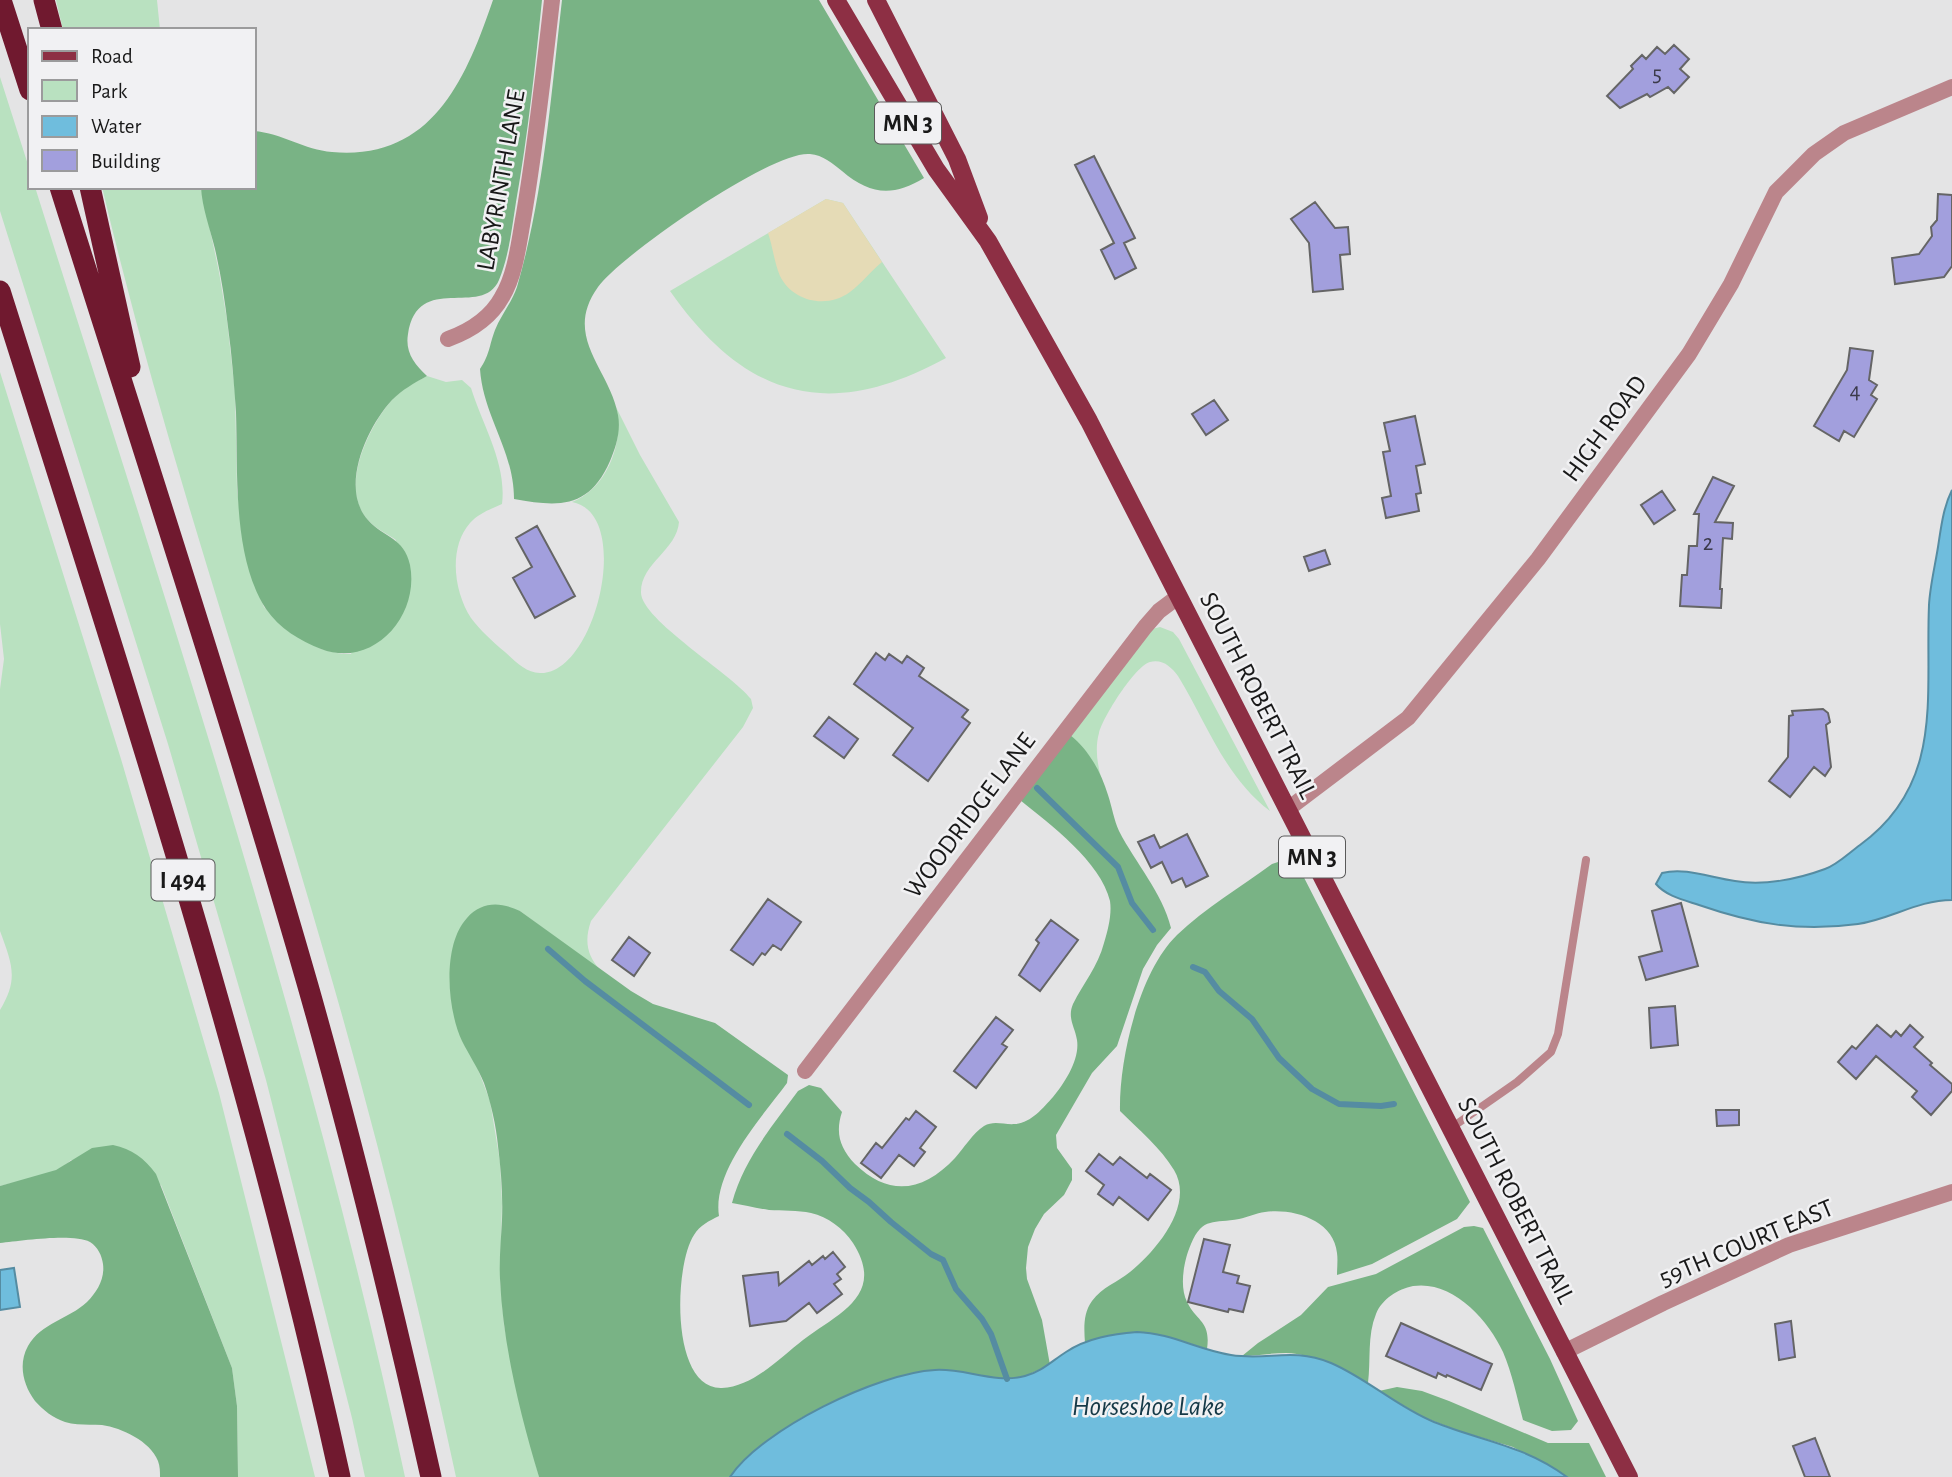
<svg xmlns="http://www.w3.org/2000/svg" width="1952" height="1477" font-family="'Alegreya Sans',sans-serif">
  <rect width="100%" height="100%" fill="#e4e4e5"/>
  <path fill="#b9e1c0" d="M56,0H157L160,30H63Z
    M0,77L30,171V187H35C170,614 311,1039 405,1477H365L352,1418L266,1080L168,744L0,211Z
    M102,187H201L219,272L227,320L235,392L237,490L244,544L252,576L264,607L288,631L321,649L342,654H351L396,540C388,534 376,529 369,521C338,490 368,428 391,401C401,390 413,383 427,376L446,382L462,380L471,388C483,426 507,464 502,504C491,509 479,513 470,523C448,548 454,592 471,618C480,630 493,642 505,652C515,661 526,673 540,673C596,675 634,513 572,502C607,489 625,441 616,407L640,455L679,522C677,550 641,563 641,592C640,619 732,674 751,699L753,708L743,727L591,921C584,941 587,956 601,971L520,911L477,1067L490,1101L500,1162L502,1203L500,1279L504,1325L519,1400L539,1477H456C418,1300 374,1123 323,949C250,695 163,445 102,187Z
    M826,199L843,203L946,358C829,422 746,399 670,291Z
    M0,372L121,759L219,1093L315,1477H238L237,1406L232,1368L161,1185L71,1160C53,1177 23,1180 0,1186V1010C19,979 12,964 0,931V689L4,659L0,624Z
    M1160,627L1173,632L1179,639L1270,811C1224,776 1207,723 1178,676C1171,667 1163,659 1150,662C1135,666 1103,717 1099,733C1095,747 1097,763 1101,777L1087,753L1070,735L1152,629Z"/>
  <path fill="#79b385" d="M493,0H542C535,67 528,135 516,202C512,227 509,256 499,280C482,319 418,271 408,334C405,352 414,364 427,376C414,383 402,390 392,400C367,427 339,488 368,520C384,538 404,537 410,565C420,616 373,669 321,649C300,641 279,628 266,609C232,557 238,471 236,412C234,384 232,356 228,327C225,301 221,275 215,249C210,228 202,208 201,187H254V131C281,133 305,150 332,152C432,161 466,79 493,0Z
    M562,0H819L924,178C893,197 870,195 842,171C833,164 823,155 810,154C772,150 621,255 598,287C562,337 610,369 618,415C621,431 616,447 610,461C589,509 559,507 514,499C514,450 483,416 480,369C490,354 489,346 495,330C501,315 512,302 517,287C544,194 551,95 562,0Z
    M1070,735C1089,750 1101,772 1108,795C1112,807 1114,820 1119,831C1136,864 1162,892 1171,928L1157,945L1143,969L1117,1046L1092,1073L1056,1135L1057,1148L1072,1169V1180L1064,1195L1044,1214L1035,1229L1028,1247L1026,1268L1027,1279L1042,1320L1050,1365L1025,1376L1007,1379L933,1370L834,1402L801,1418L768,1441L745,1460L730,1477H539C520,1413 503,1346 500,1279C499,1259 501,1240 502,1220C503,1195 501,1170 498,1146C496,1125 491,1103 484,1083C478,1068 469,1055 462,1041C447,1009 442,945 467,918C482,901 501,902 520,911L631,991L653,1004L715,1023L788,1075L787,1083C762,1117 712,1171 719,1216C709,1221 700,1225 694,1235C674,1265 670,1390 722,1388C753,1387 781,1357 803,1340C839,1313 886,1295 853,1243C843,1228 828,1217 811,1213C798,1210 782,1211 769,1210C756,1208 744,1205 732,1203C743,1161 772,1126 798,1091L809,1085L821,1088L842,1112C835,1133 840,1148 855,1164C890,1198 924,1191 955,1158C964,1148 973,1133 984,1126C994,1120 1004,1125 1015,1124C1031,1123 1043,1108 1053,1097C1065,1083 1080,1059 1077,1040C1075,1027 1067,1018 1073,1004C1083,984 1098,966 1104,943C1108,930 1112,914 1110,901C1101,862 1050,824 1020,800Z
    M1284,860H1295L1470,1202L1457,1219L1372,1264L1337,1275C1337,1268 1338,1260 1337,1253C1334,1220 1293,1208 1265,1212C1256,1213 1248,1217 1239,1219C1214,1224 1203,1216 1191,1244C1184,1260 1179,1286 1187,1302C1197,1322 1211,1321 1207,1349C1162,1334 1132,1326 1085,1343C1084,1329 1083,1313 1092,1301C1102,1287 1118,1282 1130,1272C1156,1251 1195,1205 1174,1170C1161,1148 1138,1129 1120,1111C1119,1059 1139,972 1177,935C1205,908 1241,887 1272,864Z
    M113,1145C132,1149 144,1158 156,1174L232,1368L237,1406L238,1477H160C160,1472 160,1466 158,1461C150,1441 122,1428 102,1425C90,1424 77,1426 65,1422C53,1418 43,1410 35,1401C23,1385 18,1364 28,1346C41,1323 69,1319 87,1302C97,1292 105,1279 103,1264C102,1256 98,1247 90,1242C72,1233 21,1241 0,1243V1186L56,1170L92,1148Z
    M1474,1226L1483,1228L1550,1359L1578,1421L1571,1430L1552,1431L1523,1420C1517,1397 1512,1373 1503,1352C1488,1319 1452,1280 1413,1286C1398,1289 1382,1299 1376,1314C1367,1336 1371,1360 1368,1383C1343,1369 1315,1354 1286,1353C1271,1353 1256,1356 1242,1356L1258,1343L1301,1315L1328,1287L1376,1274L1464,1227Z
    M1397,1387L1422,1391L1449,1401L1548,1443H1589L1606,1477H1567L1513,1447L1459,1431L1423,1417L1379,1391Z"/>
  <path fill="#e5dbb6" d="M826,199L843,203L882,262C871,271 862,283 850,292C827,309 793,302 780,276C774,262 773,247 768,233Z"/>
  <path fill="#6fbddd" stroke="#558ca2" stroke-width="2" d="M1952,490V900C1918,900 1891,919 1858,924C1799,932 1754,924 1699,905C1684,900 1666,896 1656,884L1662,873C1686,867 1711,878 1735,881C1764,886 1798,879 1825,869C1837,865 1849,853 1860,845C1945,783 1925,696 1929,605C1930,586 1935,566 1938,547C1941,528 1943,508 1952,490Z
    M14,1268L20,1307L0,1310V1270Z
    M1137,1332C1171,1333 1198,1350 1231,1355C1269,1361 1291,1347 1331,1363C1368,1379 1397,1407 1434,1422C1481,1441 1524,1445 1567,1477H730C762,1429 878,1373 935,1370C965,1368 994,1384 1025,1376C1041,1372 1052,1361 1066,1352C1087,1338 1113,1334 1137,1332Z"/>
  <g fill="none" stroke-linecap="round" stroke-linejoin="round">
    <path stroke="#558ca2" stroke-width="6" d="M1037,788L1118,867L1132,903L1153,930
      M548,949L585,981L749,1105
      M1193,967L1205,972L1219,991L1252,1019L1279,1058L1312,1089L1339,1104L1381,1106L1394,1104
      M787,1134L822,1161L850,1188L869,1202L891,1222L931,1254L943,1260L956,1289L982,1319L991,1334L1007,1379"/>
  </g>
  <path fill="#a29fdd" stroke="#656566" stroke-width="2" d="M1674,45L1689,59L1680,69L1689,77L1674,93L1668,87L1650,97L1647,94L1620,108L1607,96L1633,69L1631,66L1642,55L1646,59L1657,47L1665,54Z
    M1094,156L1135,238L1124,243L1136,268L1115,279L1101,250L1114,243L1075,165Z
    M1938,194L1952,195V266L1944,277L1895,284L1892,258L1919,254L1932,236L1931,227L1937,220Z
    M1315,202L1335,228L1348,227L1350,254L1340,255L1343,289L1313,292L1309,243L1291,219Z
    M1850,348L1873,351L1869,380L1877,385L1871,395L1877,399L1854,437L1844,431L1839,441L1814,426L1847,370Z
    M1214,400L1228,420L1206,435L1192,414Z
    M1415,416L1425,464L1416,466L1421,493L1416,494L1419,511L1386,518L1382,498L1391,496L1383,452L1390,451L1384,423Z
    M1713,477L1734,486L1715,522L1733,523L1732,539L1723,538L1720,589H1722L1721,608L1680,606L1682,575H1687L1689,546H1697L1699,514H1694Z
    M1662,491L1675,510L1654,524L1641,505Z
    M537,526L575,596L535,618L513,578L532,567L516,538Z
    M1325,550L1330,564L1309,571L1304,557Z
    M876,653L885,660L889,654L902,663L907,656L924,668L919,676L968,710L962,717L970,723L928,781L893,755L913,728L854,684Z
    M1823,709L1828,713L1830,722L1826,725L1831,767L1825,776L1814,767L1790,797L1769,781L1788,757L1789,716L1793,715L1792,711Z
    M829,717L858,739L844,758L814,736Z
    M1187,834L1208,876L1186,887L1182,878L1172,883L1162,862L1151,868L1138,842L1154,835L1160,848Z
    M768,899L801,922L781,950L773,945L765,955L762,953L753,965L731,950Z
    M1681,903L1698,966L1646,980L1639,957L1662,951L1652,911Z
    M1051,920L1078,940L1040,991L1019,975L1039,943L1036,940Z
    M629,937L650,953L634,976L612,960Z
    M1675,1006L1678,1045L1651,1048L1649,1008Z
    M996,1017L1013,1030L1002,1044L1007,1047L976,1088L954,1071Z
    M1877,1025L1891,1037L1896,1031L1901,1036L1910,1025L1923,1037L1914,1047L1932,1063L1930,1065L1952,1084V1091L1931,1115L1912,1097L1917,1091L1876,1056L1856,1079L1838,1062L1852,1046L1856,1049Z
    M1716,1110H1739V1125L1717,1126Z
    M916,1111L936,1127L920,1148L925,1152L914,1166L899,1155L881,1178L861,1163L876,1143L882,1148L906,1118L909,1120Z
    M1099,1154L1113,1165L1120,1157L1147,1178L1150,1174L1171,1190L1148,1220L1119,1197L1113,1205L1098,1194L1104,1185L1086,1171Z
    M1204,1239L1230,1245L1223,1272L1239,1276L1237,1283L1250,1286L1243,1312L1229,1309L1228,1312L1188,1302Z
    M833,1252L845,1267L837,1274L841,1279L834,1284L842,1294L817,1313L809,1303L786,1321L750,1326L743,1276L778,1272L779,1285L809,1261L812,1265L823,1256L825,1259Z
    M1791,1321L1795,1357L1779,1360L1775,1324Z
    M1401,1323L1492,1364L1481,1390L1447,1375L1446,1377L1438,1373L1436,1378L1386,1356Z
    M1815,1438L1830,1477H1805L1793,1446Z"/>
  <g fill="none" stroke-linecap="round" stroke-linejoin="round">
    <path stroke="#bb858b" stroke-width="8" d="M1451,1128L1517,1082L1551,1052L1558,1034L1586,860"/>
    <path stroke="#bb858b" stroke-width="16" d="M448,339C470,331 490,319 502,297C516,274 519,241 524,214C536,143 544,71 552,0
      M1288,809L1408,718L1538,559L1689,354L1731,284L1776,192L1814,154L1844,133L1952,87
      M805,1071L1145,627L1159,611L1179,596
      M1564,1352L1663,1303L1789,1245L1952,1192"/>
    <path stroke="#8d2f44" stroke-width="18" d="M836,0L936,169L988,241L1089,421L1629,1477
      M876,0L957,159L979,218"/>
    <path stroke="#70192f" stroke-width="21" d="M1,0L30,90
      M44,0L52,30
      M60,187C144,453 231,718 308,986C354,1148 394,1312 431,1477
      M90,187L130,367
      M0,291C124,683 252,1075 340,1477"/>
  </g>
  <g text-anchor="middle" stroke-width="5" stroke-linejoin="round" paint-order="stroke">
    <g font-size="23" fill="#3b3a4a">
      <text x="1657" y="81">5</text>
      <text x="1855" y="398">4</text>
      <text x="1708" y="550">2</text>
    </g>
    <g fill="#f1f1f3" stroke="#5a5a5a" stroke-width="2">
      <rect x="875" y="102.5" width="66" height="41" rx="5"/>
      <rect x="1279" y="836.5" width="66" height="41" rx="5"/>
      <rect x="151.5" y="859.5" width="63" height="41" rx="5"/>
    </g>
    <g font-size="24" font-weight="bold" fill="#191919">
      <text x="908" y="131">MN 3</text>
      <text x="1312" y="865">MN 3</text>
      <text x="183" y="888">I 494</text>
    </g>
    <g font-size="26" fill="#191919" stroke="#f1f1f3">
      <text transform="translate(500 180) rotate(-80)" y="9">LABYRINTH LANE</text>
      <text transform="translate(1604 428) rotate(-54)" y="9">HIGH ROAD</text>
      <text transform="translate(1259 695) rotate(63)" y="9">SOUTH ROBERT TRAIL</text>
      <text transform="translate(969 815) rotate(-53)" y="9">WOODRIDGE LANE</text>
      <text transform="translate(1517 1200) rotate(63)" y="9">SOUTH ROBERT TRAIL</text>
      <text transform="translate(1746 1242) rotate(-23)" y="9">59TH COURT EAST</text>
    </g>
    <g font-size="28" font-style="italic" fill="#153947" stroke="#f1f1f3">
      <text x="1148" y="1415">Horseshoe Lake</text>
    </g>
  </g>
  <rect x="28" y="28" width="228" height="161" fill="#f1f1f3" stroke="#9b9b9c" stroke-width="2"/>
  <rect x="42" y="51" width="35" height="10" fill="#8d2f44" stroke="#9b9b9c" stroke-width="2"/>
  <text x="91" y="63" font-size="21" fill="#191919">Road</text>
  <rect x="42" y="80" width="35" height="21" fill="#b9e1c0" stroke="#9b9b9c" stroke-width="2"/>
  <text x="91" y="98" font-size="21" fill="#191919">Park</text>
  <rect x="42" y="116" width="35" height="21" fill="#6fbddd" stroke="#9b9b9c" stroke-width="2"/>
  <text x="91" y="133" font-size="21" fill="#191919">Water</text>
  <rect x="42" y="150" width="35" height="21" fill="#a29fdd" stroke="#9b9b9c" stroke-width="2"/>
  <text x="91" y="168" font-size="21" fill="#191919">Building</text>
</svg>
